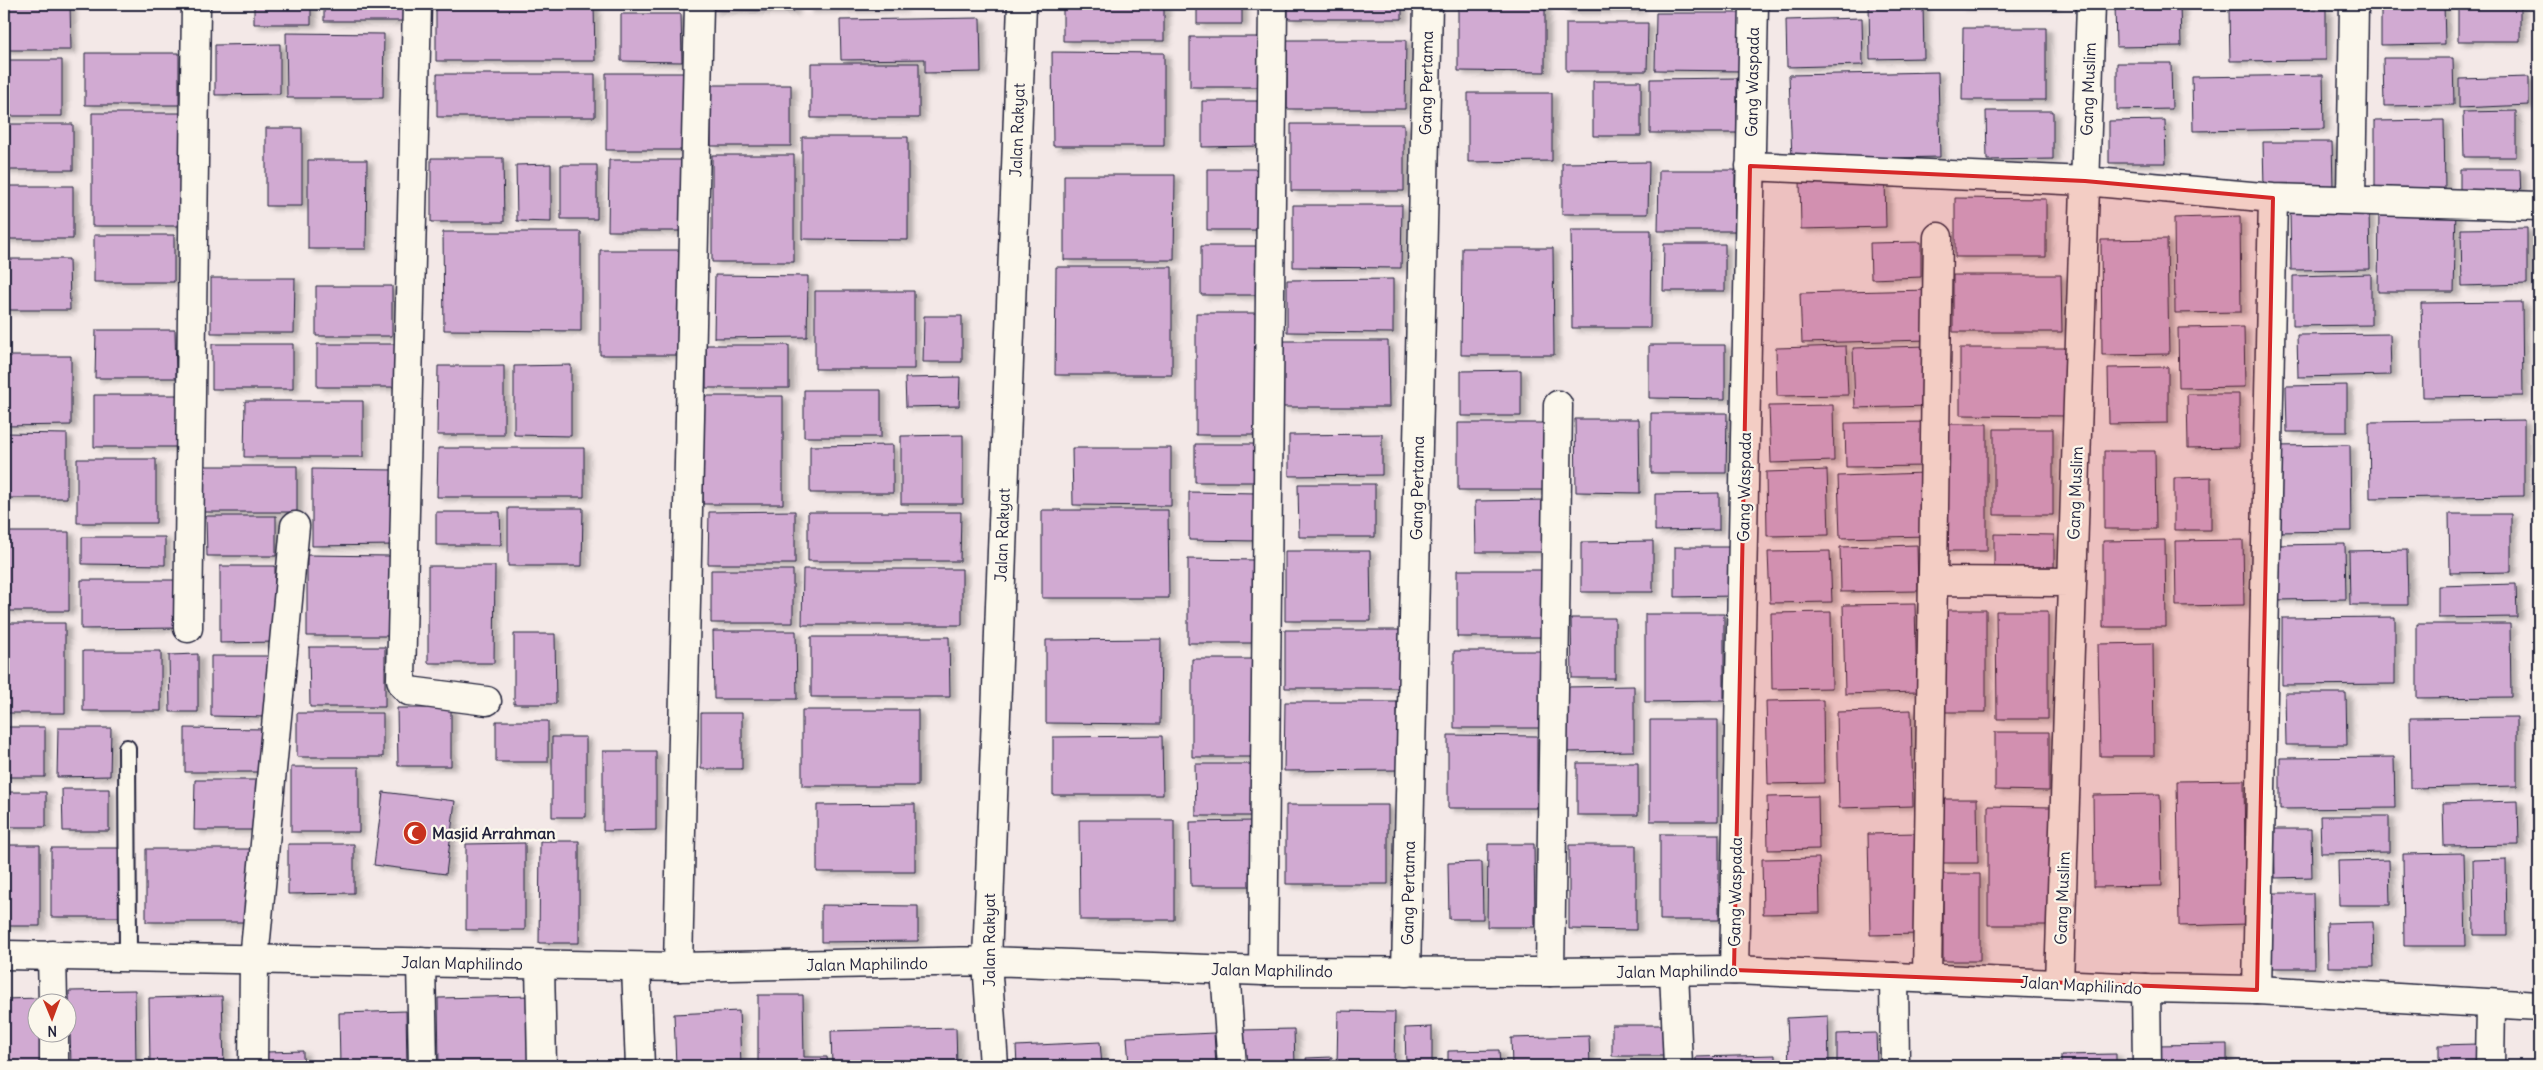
<svg xmlns="http://www.w3.org/2000/svg" width="2543" height="1070" font-family="Delius,sans-serif">
  <defs>
    <filter id="shadow"><feDropShadow dx="5.5" dy="3" stdDeviation="2.5" flood-color="#0004"/></filter>
  </defs>
  <rect width="100%" height="100%" fill="#f3e8e7"/>
  <filter id="ink" filterUnits="userSpaceOnUse"><feTurbulence type="fractalNoise" baseFrequency=".02" numOctaves="2"/><feDisplacementMap in="SourceGraphic" scale="10" xChannelSelector="R" yChannelSelector="G"/><feConvolveMatrix kernelMatrix="1 2 1 2 8 2 1 2 1" color-interpolation-filters="sRGB"/></filter>
  <g filter="url(#ink)">
    <path fill="#d1aad2" stroke="#22223b" filter="url(#shadow)" d="M4,4H70L71,50H4Z
      M254,4H311V24H254Z
      M324,4H404V21H324Z
      M436,4H594L595,61H436Z
      M711,4H794V11L711,10Z
      M807,4H902V8L807,9Z
      M1063,4H1164V41H1063Z
      M1197,4H1242V24H1197Z
      M1288,4H1402V19H1288Z
      M1458,4H1545V72L1458,71Z
      M1565,4H1639V10H1565Z
      M1869,4H1923L1924,58L1870,59Z
      M1960,4H2055V5L1960,6Z
      M2115,4H2180L2181,46L2116,47Z
      M2381,4H2444L2445,44L2381,45Z
      M2458,4H2520V41H2458Z
      M2326,9V60L2230,61L2229,10Z
      M1656,13H1743V71L1655,70Z
      M621,14H681L682,62L621,61Z
      M980,18L981,72L925,73V59L841,60L840,20Z
      M1862,18L1863,65L1787,67L1786,20Z
      M1566,23H1648L1647,71H1566Z
      M1963,28H2046V100H1962Z
      M286,33L384,34L383,98H287Z
      M1190,37H1263V87H1190Z
      M1287,40H1406L1405,109H1287Z
      M280,44V94L215,95V45Z
      M1052,52L1164,53V146H1053Z
      M85,53H179V105H85Z
      M2383,58H2453L2454,105L2384,106Z
      M4,60H62V116H4Z
      M811,63H919V118H811Z
      M2117,63H2171L2172,109L2117,110Z
      M1938,72L1940,157L1792,160L1789,75Z
      M606,73H684L685,150H606Z
      M437,74H595V117H437Z
      M2323,75L2324,129L2193,131L2192,77Z
      M2529,77V105L2459,108V79Z
      M1737,78V133H1650V79Z
      M1593,81H1641V136H1593Z
      M711,85H791V146H711Z
      M1468,93H1552V161L1468,162Z
      M1202,101H1261V146L1202,147Z
      M1986,111H2053V159L1987,160Z
      M2516,111V157H2464L2463,112Z
      M92,113H190V226H92Z
      M2165,120L2166,163H2109V121Z
      M2444,120L2445,191L2375,192V121Z
      M4,124H73V170H4Z
      M1291,124H1404V191H1291Z
      M266,128H302V206H266Z
      M802,137H908V240L802,239Z
      M2263,142H2332L2333,188L2264,189Z
      M712,155H794V262H712Z
      M431,158H503L504,222H431Z
      M308,160H367L366,249H308Z
      M609,160H683V231H608Z
      M1649,162L1648,214H1562V163Z
      M551,164V222L517,221L516,165Z
      M561,165H597V219H561Z
      M1207,169H1262V230H1207Z
      M2460,169H2520L2521,200L2460,201Z
      M1659,170H1735V231H1658Z
      M1064,175H1175L1174,260H1064Z
      M1885,178L1886,227L1801,229L1800,180Z
      M4,186H73V239H4Z
      M1955,198L2046,199V257H1955Z
      M1293,205H1402L1401,268L1293,267Z
      M2379,208L2456,209L2454,292H2378Z
      M2369,210L2370,269L2291,270L2290,211Z
      M2240,216L2241,312L2175,313L2174,218Z
      M2527,228V284L2462,286L2461,229Z
      M1571,230H1651L1650,328H1572Z
      M443,232H581V331L444,330Z
      M94,235H174V282H94Z
      M2167,239L2169,354L2102,355L2101,240Z
      M1921,242V277L1871,279L1870,243Z
      M1664,244H1725V291H1663Z
      M1201,246H1269V295H1201Z
      M1462,248H1553L1554,355H1461Z
      M600,250H682L681,355H600Z
      M4,259H69L70,310H4Z
      M1056,267H1172V375H1055Z
      M2371,274V325L2293,326V276Z
      M715,275L808,276L807,337L714,338Z
      M1953,275H2061L2062,332H1953Z
      M211,278H295L294,333H211Z
      M1393,279V333L1287,332V280Z
      M316,286H392V336H316Z
      M1928,290L1929,340L1802,343L1800,293Z
      M815,291H914V369H815Z
      M2522,302L2523,396L2423,397L2421,303Z
      M1196,313H1264V435H1196Z
      M924,316H962V362H923Z
      M2244,327L2245,387L2179,388L2178,328Z
      M96,330H175L176,378H95Z
      M2390,334L2391,375L2298,377L2297,335Z
      M1282,341H1388L1389,407H1283Z
      M212,344H293V389H212Z
      M317,344H398V387H317Z
      M706,345H789V388H706Z
      M1649,345H1725V399L1649,398Z
      M1846,346L1848,395L1777,396L1776,348Z
      M1927,346L1929,406L1855,408L1853,348Z
      M1960,348H2067V416L1960,415Z
      M4,356H71V425L4,426Z
      M571,365V436L514,435V366Z
      M438,366H504V435H437Z
      M2168,367V423L2109,424L2108,368Z
      M1521,370V416H1461V371Z
      M960,377L959,406L906,407L905,378Z
      M2347,385V432H2287L2286,386Z
      M804,390H881V437H804Z
      M2187,394H2239V447L2188,448Z
      M94,395H178V447H94Z
      M703,396H783V504H703Z
      M245,401H363V457H244Z
      M1833,405L1834,461L1771,463L1769,406Z
      M1651,413H1727L1726,473H1651Z
      M1575,419H1639L1640,493L1576,492Z
      M2524,420V496L2370,498L2369,422Z
      M1926,422L1927,466L1846,467L1845,423Z
      M1458,423H1550L1551,490H1458Z
      M1942,424H1987V551H1942Z
      M1994,429H2053V515H1994Z
      M4,433L67,434V498H4Z
      M1382,434V475L1289,476V435Z
      M963,435V504H901V436Z
      M1195,444H1265L1264,482H1195Z
      M893,445V493H810V446Z
      M2350,445L2351,531L2274,532V446Z
      M438,448H584V497H437Z
      M1072,448H1171V506L1073,505Z
      M2104,451H2155L2156,529H2104Z
      M77,459H156V523H77Z
      M202,466H297V512H202Z
      M312,469L396,470V545L312,546Z
      M1827,470L1829,535L1767,536L1766,472Z
      M1924,473L1926,536L1840,538L1838,476Z
      M2211,477V530H2174V478Z
      M1298,484H1375V537H1299Z
      M1189,492L1259,493L1258,541L1189,540Z
      M1719,493V530L1655,531V494Z
      M1545,500L1544,552H1476L1475,501Z
      M508,508H583L582,566H508Z
      M1042,510H1168L1169,598H1042Z
      M795,511V564H708L709,512Z
      M436,512H500L501,545H436Z
      M808,512H961L960,561H808Z
      M2449,514H2511V572L2450,573Z
      M206,516H276V556H207Z
      M4,532H69V611H4Z
      M1994,534L2054,535V567H1994Z
      M82,537H165V565L82,564Z
      M2165,540L2166,627H2103V541Z
      M2243,540L2244,605L2176,606L2175,541Z
      M1653,541V592H1581V542Z
      M2345,544L2346,599L2275,600L2274,545Z
      M1917,545L1918,591L1841,592L1840,547Z
      M1675,547H1734V596L1675,597Z
      M2407,550L2408,605H2350L2349,551Z
      M1285,551H1370L1371,621H1285Z
      M1830,551L1832,602L1770,603L1768,552Z
      M307,555L391,556V636H307Z
      M1188,559L1255,560L1254,643H1188Z
      M220,566H275V642L220,643Z
      M428,566H495L494,663H428Z
      M803,569H962V625H802Z
      M711,570H793V623H711Z
      M1457,570H1545V637H1457Z
      M81,580H180V628L81,629Z
      M2516,584L2517,617L2438,618V586Z
      M1915,604L1917,692L1845,694L1843,605Z
      M1943,610H1986V712H1943Z
      M1996,611H2048V719H1997Z
      M1831,612L1832,688L1772,689L1771,613Z
      M1645,614H1724V701L1645,702Z
      M2395,617V684L2282,685V618Z
      M1571,618H1615V678H1572Z
      M4,623H65V713H4Z
      M2417,624H2510L2511,697L2417,698Z
      M1285,630H1400L1401,688H1285Z
      M713,631H796L797,699H714Z
      M514,634H555L556,704H514Z
      M811,637H949L950,697H811Z
      M1161,639L1160,724L1046,723V640Z
      M2153,643L2154,756H2100L2098,644Z
      M309,647H385V707H310Z
      M83,651H161V711H83Z
      M1454,651H1541V728H1454Z
      M198,654V712H170L169,655Z
      M211,656H269V717L211,716Z
      M1192,659H1252V757H1192Z
      M1634,686V751L1565,752V687Z
      M2285,693H2346L2347,745H2286Z
      M1823,700L1824,783L1768,784L1766,701Z
      M1285,702H1397L1398,770L1284,771Z
      M397,708H451V766H398Z
      M802,710H918V786H802Z
      M1911,710L1913,806L1839,808L1837,712Z
      M297,713H383V757H297Z
      M701,713H742V769H701Z
      M2517,717V786L2411,788L2410,718Z
      M1650,720H1718V821H1650Z
      M496,721H548V762H496Z
      M4,727H45V777H4Z
      M58,728H111L110,776L57,777Z
      M185,728L267,729V772H185Z
      M1995,732H2049V791L1995,790Z
      M1448,735L1537,736V808H1448Z
      M1162,736L1163,795H1053V737Z
      M552,737H586V817H552Z
      M603,751H656V830L603,831Z
      M2394,757L2395,808L2280,809V758Z
      M1577,763H1638V815H1577Z
      M1195,764H1255V816H1196Z
      M291,767H359V832H291Z
      M195,780H265V830H194Z
      M2244,780L2246,924L2179,926L2177,781Z
      M62,789H109V831H63Z
      M4,792H46V827H4Z
      M383,792L455,801L446,874L374,865Z
      M2160,794L2162,886L2094,887L2093,795Z
      M1818,796L1819,849L1768,850L1767,797Z
      M1943,799H1977L1978,863H1942Z
      M2518,801L2519,845L2444,846L2443,803Z
      M915,804V872H817V805Z
      M1286,805H1388V884H1286Z
      M1988,806L2053,807V925H1988Z
      M2320,816H2389V852L2321,853Z
      M1079,820H1174V920H1080Z
      M1251,821V886H1191L1190,822Z
      M2274,829H2311L2312,877L2275,878Z
      M1917,833L1919,934L1870,935L1868,834Z
      M1660,834H1719V920H1660Z
      M540,841H579V943H539Z
      M525,843V930H466V844Z
      M288,844H354V893L288,894Z
      M1488,844H1534L1535,927H1487Z
      M4,845H40V926H4Z
      M1569,845H1636V930L1569,929Z
      M51,848H121L120,917H51Z
      M146,849H253V922H146Z
      M2464,853L2466,946H2404L2403,854Z
      M1819,858L1820,913L1763,914L1762,859Z
      M2506,859L2507,935H2474L2473,860Z
      M2389,860L2390,905H2339L2338,861Z
      M1482,862L1483,919H1449L1448,863Z
      M1943,874H1980V961H1943Z
      M2271,893H2313L2314,968H2272Z
      M821,905L918,906V941L821,942Z
      M2373,922L2374,967H2328L2327,923Z
      M135,990L136,1066H71L69,991Z
      M758,995H803L804,1057H827L828,1066H758Z
      M222,996L224,1066H150L149,998Z
      M531,996L533,1066H439L438,998Z
      M41,998V1002H38V1032H42V1066H4V999Z
      M406,1011L407,1066H340L339,1013Z
      M739,1011L741,1066H676L674,1014Z
      M1338,1011L1395,1012L1394,1066H1337Z
      M1828,1016L1829,1066H1789L1787,1018Z
      M1612,1025H1674V1056H1612Z
      M1432,1027V1066H1406L1405,1028Z
      M956,1028L957,1066H832L831,1031Z
      M1294,1029L1295,1066H1244L1243,1030Z
      M1214,1033L1216,1066H1129L1127,1037Z
      M1876,1033L1877,1066H1837V1034Z
      M1589,1036L1590,1066H1512L1511,1038Z
      M1100,1042L1102,1066H1017L1016,1046Z
      M2227,1044V1066H2157L2156,1045Z
      M2477,1044V1066H2439V1045Z
      M1499,1050L1500,1066H1448V1051Z
      M303,1051V1066H266V1052Z
      M2116,1054V1066H2061V1055Z
      M1775,1055V1066H1696V1057Z
      M1332,1057V1066H1307L1306,1058Z
      M2005,1062H2055V1066H2005Z"/>
    <g fill="none" stroke-linecap="round" stroke-linejoin="round">
      <g stroke="#22223b" stroke-width="20">
        <path id="lane" d="M127,748L128,957"/>
      </g>
      <g stroke="#22223b" stroke-width="31">
        <path id="street" d="M417,4L401,679L403,685L409,691L487,701
          M1750,166L2085,181L2273,198L2539,206
          M2351,198L2354,4
          M1933,581L2072,582
          M188,628L196,4
          M52,955L53,1002
          M421,962L423,1066
          M540,965L542,1066
          M636,967L640,1066
          M678,967L699,4
          M1225,970L1232,1066
          M1734,970L1754,4
          M1263,971L1273,4
          M1674,971L1678,1066
          M1406,972L1428,4
          M1550,972L1558,405
          M1894,977L1895,1066
          M1927,979L1938,237
          M2059,983L2091,4
          M2146,988L2147,1066
          M2257,990L2273,198
          M54,1032V1066
          M253,1066L254,960L295,526
          M2490,1066L2491,1005"/>
      </g>
      <g stroke="#22223b" stroke-width="31">
        <path id="secondary" d="M4,955L678,967L987,961L1263,971L1550,972L1734,970L2146,988L2257,990L2539,1006
          M994,1066L987,961L1022,4"/>
      </g>
      <use href="#lane" stroke="#fbf7ec" stroke-width="16"/>
      <use href="#street" stroke="#fbf7ec" stroke-width="28"/>
      <use href="#secondary" stroke="#fbf7ec" stroke-width="28"/>
    </g>
  </g>
  <path fill="#d62828" fill-opacity="0.2" stroke="#d62828" stroke-width="4" stroke-linejoin="round" d="M1750,166L2085,181L2273,198L2257,990L1734,970Z"/>
  <defs>
    <g id="mosque-disc" transform="scale(1.25)"><circle r="9.5" fill="#c8321e" stroke="#fbf7ec"/><path d="M3.5-4.9A6 6 0 1 0 3.5 4.9A5 5 0 1 1 3.5-4.9Z" fill="#fff"/></g>
  </defs>
  <g fill-rule="evenodd">
    <use href="#mosque-disc" x="415" y="833"/>
  </g>
  <g text-anchor="middle" stroke-width="4.5" stroke-linejoin="round" paint-order="stroke">
    <g font-size="16" fill="#22223b" stroke="#fbf7ec">
      <text transform="translate(1752 82) rotate(-89)" y="6">Gang Waspada</text>
      <text transform="translate(1426 83) rotate(-89)" y="6">Gang Pertama</text>
      <text transform="translate(2088 89) rotate(-88)" y="6">Gang Muslim</text>
      <text transform="translate(1017 130) rotate(-88)" y="6">Jalan Rakyat</text>
      <text transform="translate(1744 487) rotate(-89)" y="6">Gang Waspada</text>
      <text transform="translate(1417 488) rotate(-89)" y="6">Gang Pertama</text>
      <text transform="translate(2075 493) rotate(-88)" y="6">Gang Muslim</text>
      <text transform="translate(1002 535) rotate(-88)" y="6">Jalan Rakyat</text>
      <text transform="translate(1735 892) rotate(-89)" y="6">Gang Waspada</text>
      <text transform="translate(1408 893) rotate(-89)" y="6">Gang Pertama</text>
      <text transform="translate(2062 898) rotate(-88)" y="6">Gang Muslim</text>
      <text transform="translate(989 940) rotate(-90)" y="6">Jalan Rakyat</text>
      <text transform="translate(462 963) rotate(1)" y="6">Jalan Maphilindo</text>
      <text transform="translate(867 964) rotate(-1)" y="6">Jalan Maphilindo</text>
      <text transform="translate(1272 970) rotate(1)" y="6">Jalan Maphilindo</text>
      <text transform="translate(1677 971) rotate(-1)" y="6">Jalan Maphilindo</text>
      <text transform="translate(2081 985) rotate(3)" y="6">Jalan Maphilindo</text>
    </g>
    <g font-size="16" font-weight="bold" fill="#22223b" stroke="#fbf7ec" text-anchor="start">
      <text x="432" y="839">Masjid Arrahman</text>
    </g>
  </g>
  <rect width="2543" height="1070" fill="none" stroke="#fbf7ec" stroke-width="20"/>
  <rect x="10" y="10" width="2523" height="1050" fill="none" stroke="#22223b" stroke-width="2" filter="url(#ink)"/>
  <g transform="translate(52 1018) rotate(179)"><circle r="24" fill="#fbf7ec" stroke="#a4a2a5"/>
  <path d="M0-4L9 19L0 12L-9 19Z" fill="#c8321e"/>
  <text y="-8" font-size="14" font-weight="bold" text-anchor="middle" fill="#22223b">N</text>
  </g>
</svg>
